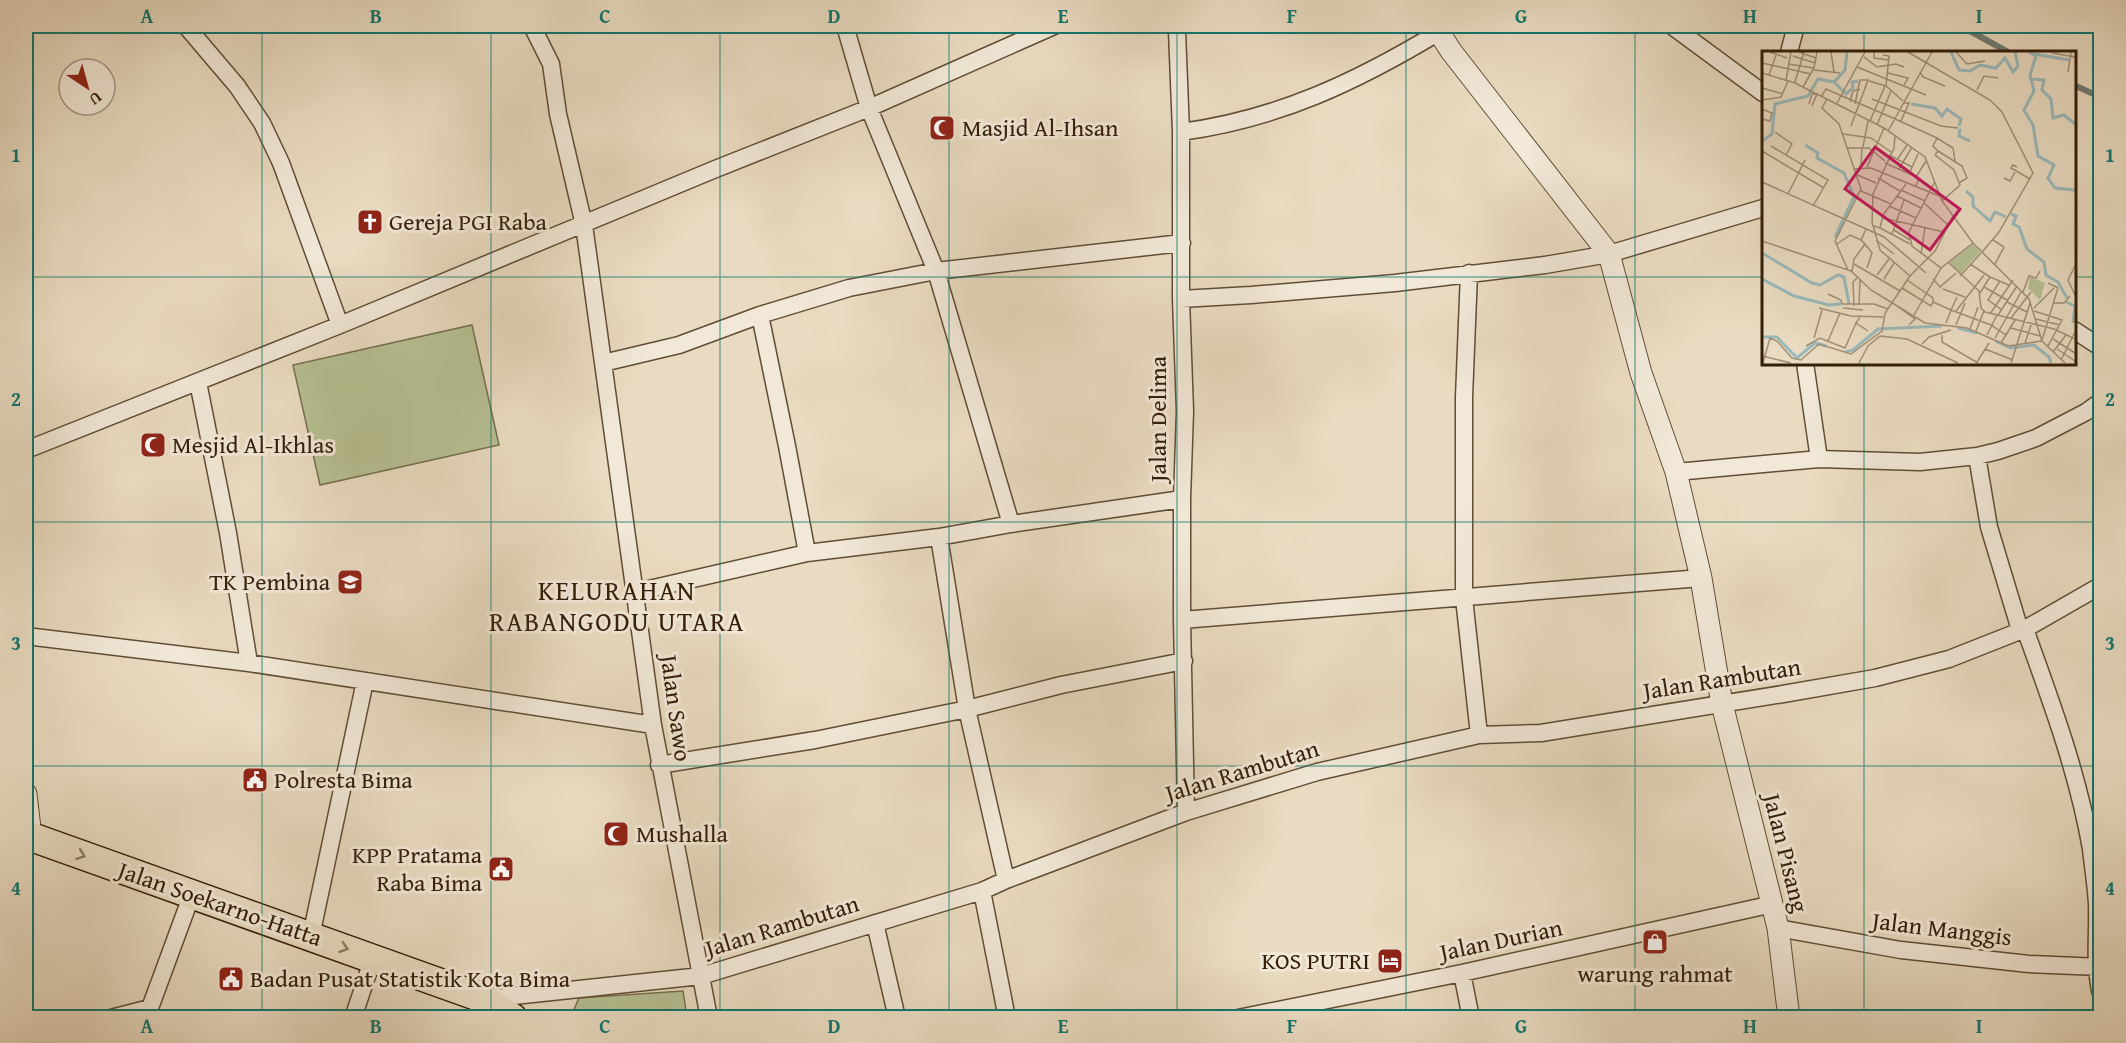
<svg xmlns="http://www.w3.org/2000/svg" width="2126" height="1043" font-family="'Gentium Book Plus',serif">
  <rect width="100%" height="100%" fill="#e9dbc1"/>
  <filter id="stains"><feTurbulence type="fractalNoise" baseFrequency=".00333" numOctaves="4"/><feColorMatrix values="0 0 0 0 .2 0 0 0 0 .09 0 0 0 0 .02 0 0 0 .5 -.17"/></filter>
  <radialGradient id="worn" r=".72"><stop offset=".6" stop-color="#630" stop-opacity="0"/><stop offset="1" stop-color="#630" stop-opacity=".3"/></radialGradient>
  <path fill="#b6c093" stroke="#756f4e" stroke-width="1.5" d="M472,325L499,445L320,485L293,365Z
    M683,991L687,1017L571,1016L579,998Z"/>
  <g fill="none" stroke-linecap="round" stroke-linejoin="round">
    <path stroke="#717b73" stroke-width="6" d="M1961,26L2008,52
      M2074,85L2100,97"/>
    <g stroke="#614d36" stroke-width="19">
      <path id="minor" d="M186,26L237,86L262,123L281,163L340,325
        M532,26L551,64L558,114L584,225L653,725L709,1018
        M845,26L869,108L936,271L1011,524
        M1175,26L1177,31L1181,132V299L1185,411L1182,499V620L1186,812
        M1672,26L1763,93
        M1789,52L1796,26
        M1181,132C1278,119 1356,82 1439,32
        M1469,273L1464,397V598L1479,735
        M1181,299L1251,295L1395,283L1545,265L1609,254L1763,208
        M760,315L787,446L807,553
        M2074,330L2100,347
        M603,363L679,345L760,315L849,288L936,271L1182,243
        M1805,363L1819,459
        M198,382L228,533L249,663
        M26,450L340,325L713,170L869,108L1054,26
        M1977,456L1989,527L2020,630
        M1676,472L1819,459L1920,462L1977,456L1998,451L2036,438L2086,412L2100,402
        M939,537L967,709L1006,880
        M636,592L807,553L939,537L1011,524L1182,499
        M1182,620L1701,578
        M2025,629C2051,701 2078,773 2091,849C2093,867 2096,886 2097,904C2098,935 2094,959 2100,991
        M26,636L249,663L653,725
        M659,765L815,740L967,709L1061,685L1184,661
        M982,891L1007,1018
        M875,923L897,1018
        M1778,928L1901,950L2029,964L2100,967
        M311,936L365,681
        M1462,973L1471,1018
        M486,999L701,976L982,891L1006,880L1186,812L1317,772L1479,735L1541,733L1783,694L1875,678L1949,659L2025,629L2100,586
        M111,1018L150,1008L192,894
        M353,1018L373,958
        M1238,1018L1462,973L1773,904"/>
    </g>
    <g stroke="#614d36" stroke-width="23">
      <path id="tertiary" d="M1435,26L1451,51L1609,254L1641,373L1676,472L1701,578L1722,704L1778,928L1789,1018
        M26,794L31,837"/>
    </g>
    <g stroke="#341e08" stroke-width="31">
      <path id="trunk" d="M26,835L485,999L513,1018"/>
    </g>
    <use href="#minor" stroke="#f1e8d7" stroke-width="16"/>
    <use href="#tertiary" stroke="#f1e8d7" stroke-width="21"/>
    <use href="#trunk" stroke="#e9dbc1" stroke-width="28"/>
  </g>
  <defs><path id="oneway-chevron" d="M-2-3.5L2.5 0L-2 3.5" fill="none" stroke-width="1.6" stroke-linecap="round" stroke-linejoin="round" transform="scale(1.5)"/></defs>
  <g stroke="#8e7c64">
    <use href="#oneway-chevron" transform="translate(81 855) rotate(20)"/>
    <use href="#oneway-chevron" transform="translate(344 948) rotate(19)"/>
  </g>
  <path fill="none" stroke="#0f766e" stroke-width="1.5" stroke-opacity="0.55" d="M262,26V1018M491,26V1018M720,26V1018M949,26V1018M1177,26V1018M1406,26V1018M1635,26V1018M1864,26V52M26,277H1763M2074,277H2100M1864,363V1018M26,522H2100M26,766H2100"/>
  <defs>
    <g id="mosque-square" transform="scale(1.35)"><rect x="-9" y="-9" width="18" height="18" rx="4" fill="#8f2418" stroke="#f1e8d7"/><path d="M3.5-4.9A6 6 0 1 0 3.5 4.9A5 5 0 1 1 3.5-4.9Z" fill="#fff"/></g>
    <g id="church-square" transform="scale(1.35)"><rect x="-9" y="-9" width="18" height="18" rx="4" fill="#8f2418" stroke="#f1e8d7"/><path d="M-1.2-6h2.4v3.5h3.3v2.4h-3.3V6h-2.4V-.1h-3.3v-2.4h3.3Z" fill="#fff"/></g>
    <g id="school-square" transform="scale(1.35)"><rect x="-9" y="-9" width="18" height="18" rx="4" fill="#8f2418" stroke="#f1e8d7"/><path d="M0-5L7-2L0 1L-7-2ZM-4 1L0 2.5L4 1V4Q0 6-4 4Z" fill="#fff"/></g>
    <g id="civic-square" transform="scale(1.35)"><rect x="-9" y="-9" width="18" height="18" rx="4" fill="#8f2418" stroke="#f1e8d7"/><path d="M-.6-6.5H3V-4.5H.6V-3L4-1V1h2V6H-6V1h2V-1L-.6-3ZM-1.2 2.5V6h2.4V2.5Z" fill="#fff"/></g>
    <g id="shop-square" transform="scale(1.35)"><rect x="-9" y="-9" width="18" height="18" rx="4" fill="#8f2418" stroke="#f1e8d7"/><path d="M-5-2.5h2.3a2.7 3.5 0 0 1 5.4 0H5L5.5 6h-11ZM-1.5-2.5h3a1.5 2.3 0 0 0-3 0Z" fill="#fff"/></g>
    <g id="hotel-square" transform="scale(1.35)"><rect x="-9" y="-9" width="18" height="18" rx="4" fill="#8f2418" stroke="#f1e8d7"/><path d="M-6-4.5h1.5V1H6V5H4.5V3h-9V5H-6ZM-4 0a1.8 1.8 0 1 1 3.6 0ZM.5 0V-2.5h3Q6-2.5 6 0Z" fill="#fff"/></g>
  </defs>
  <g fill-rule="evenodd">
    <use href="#mosque-square" x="942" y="128"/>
    <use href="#church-square" x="370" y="222"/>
    <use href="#mosque-square" x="153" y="445"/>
    <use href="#school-square" x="350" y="582"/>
    <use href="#civic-square" x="255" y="780"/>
    <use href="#mosque-square" x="616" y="834"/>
    <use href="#civic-square" x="501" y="869"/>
    <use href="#shop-square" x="1655" y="942"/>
    <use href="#hotel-square" x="1390" y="961"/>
    <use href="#civic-square" x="231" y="979"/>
  </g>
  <g text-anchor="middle" stroke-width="6" stroke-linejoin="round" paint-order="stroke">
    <g font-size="24" fill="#341e08" stroke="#f1e8d7" text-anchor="start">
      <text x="962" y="136">Masjid Al-Ihsan</text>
      <text x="389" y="230">Gereja PGI Raba</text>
      <text x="172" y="453">Mesjid Al-Ikhlas</text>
      <text x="330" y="590" text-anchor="end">TK Pembina</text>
      <text x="274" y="788">Polresta Bima</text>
      <text x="636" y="842">Mushalla</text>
      <text x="482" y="863" text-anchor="end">KPP Pratama<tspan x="482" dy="28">Raba Bima</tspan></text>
      <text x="1370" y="969" text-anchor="end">KOS PUTRI</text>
      <text x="1655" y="982" text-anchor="middle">warung rahmat</text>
      <text x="250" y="987">Badan Pusat Statistik Kota Bima</text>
    </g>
    <g font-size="24" fill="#341e08" stroke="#f1e8d7">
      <text transform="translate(1158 419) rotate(-90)" y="8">Jalan Delima</text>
      <text transform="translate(1722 679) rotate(-9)" y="8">Jalan Rambutan</text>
      <text transform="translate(676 708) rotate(82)" y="8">Jalan Sawo</text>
      <text transform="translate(1242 771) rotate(-17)" y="8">Jalan Rambutan</text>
      <text transform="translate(1786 853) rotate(76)" y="8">Jalan Pisang</text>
      <text transform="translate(220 904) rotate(19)" y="8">Jalan Soekarno-Hatta</text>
      <text transform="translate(782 926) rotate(-17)" y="8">Jalan Rambutan</text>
      <text transform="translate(1942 929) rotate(7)" y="8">Jalan Manggis</text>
      <text transform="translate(1501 940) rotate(-12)" y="8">Jalan Durian</text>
    </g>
    <g font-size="27" letter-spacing="1.5" fill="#341e08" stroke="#f1e8d7">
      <text x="617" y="600">KELURAHAN<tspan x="617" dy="31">RABANGODU UTARA</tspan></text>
    </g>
  </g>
  <g transform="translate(1762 51)">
    <rect width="314" height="314" fill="#e9dbc1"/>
    <path d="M211,193L218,201L198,223L188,211ZM268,226L283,232L278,249L266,237Z" fill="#b6c093"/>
    <path fill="none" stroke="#9ab9bb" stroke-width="3" d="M189,1L197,19L208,20L218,14L234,17L243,7L251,21L256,15L253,1M267,1L274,5L268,24L272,40L262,59L271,74L276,105L292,114L286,127L293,137L313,139M272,3L307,9M270,28L282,29L280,39L289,48L291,67L302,64L313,73M72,31L84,43L91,37L90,31L96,30M149,53L173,57L180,65L185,58L199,68L197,75M198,78L197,85L208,90M0,90L10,83L13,53L46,45L56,28L72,31L83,19L85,1M43,94L56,102L55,107L82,122L92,146L73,186M204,140L211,146V155L228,170L233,161L244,166M249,163L254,165L251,173L257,176L265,198L282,211L284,224L296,231L305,247M0,202L50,232L58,234L76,224L82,226L87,253M0,228L32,245L67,254L79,253M304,251L313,255L311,272M196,277L215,282M0,286H15L35,307L53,292L64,295M233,290L249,297L272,294L287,306L289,312M83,301L91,299L116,278L180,275"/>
    <path fill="none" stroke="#a18f77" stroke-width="1.5" d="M8,1L25,7M37,1L54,7M69,1L72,21M112,1V7L127,9M146,1L228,49L240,61L271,122L237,181L220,201M194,1L205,13L223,10M290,2L313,6M121,4L127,5L124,35M31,5L53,12M102,6L115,16L134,13L142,16M0,12L49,23M26,13L52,17M95,16L164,44M52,19L78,22M158,21L161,26L183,35M306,21L309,1M0,22L33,32L122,77L163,106L180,150L211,192L267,248L280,290L303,312M126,22L146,27L142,34M7,24L14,4M24,29L29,1M107,30L124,35L141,50M33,31L42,1M41,36L52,17L55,1M0,37L21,43M215,39L222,25L236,27M59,46L64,38L131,67M65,48L60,57L77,73L99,138L73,190L86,219M110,48L179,75L196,77M0,49L19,46L26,30M88,51L91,40L98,38M75,52L103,1M47,53L50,43H55L50,55M0,58L10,62L8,70L0,68M131,67L175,87M108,70L123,35M139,70L147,52H141M115,74L129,40M89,75L106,29H98L93,53M126,80L170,1M13,81L30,93L24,104M81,83L109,87L129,101M133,85L132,97L111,143L110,171L118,199L148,225M9,95L66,129L51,155M101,96L106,70M85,97H107L123,110M0,100L62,137M176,100L200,115L205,127L197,132M127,104L150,116M173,104L192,119L198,134L180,150M173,104L176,100L171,95L175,87L191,97L193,110M135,109L145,94M123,112L157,127L154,135M99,115L100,96M105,116L122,77M255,116L251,114L249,117L268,128M91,118L109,117L177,145M137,118L150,96M93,123L114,132M147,123L156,103M154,126L164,110M116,127L138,140M242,127L248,130L254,119M0,131L122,186L164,222M172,132L147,181L150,195L179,217L211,192M139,139L163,150M99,140L129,153M26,143L43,109M135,145L159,157M162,152L186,174M127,155L154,167M121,167L182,181M112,175L118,177L121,164L144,133M118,177L148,193M132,179L148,189M130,183L142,149M114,189L132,203M231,189L242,196L233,213M0,190L89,220L109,239L163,272L205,277L246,295L280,290M75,193L88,184L99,189L104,178M103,193L110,202L105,217M159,203L163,177M186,211L217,240L219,257L223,261L292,278L313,288M92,213L138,240M208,213L228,226M313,215L306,229L313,244M90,221L92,208L103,193L99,189M115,224L127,208M198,225L219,202M122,228L132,212M171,228L178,236L194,222M145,229L171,247V251L189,259L195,246M238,230L226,249L240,259M222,236L245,249M140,237L169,255L171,251M181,238L203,246M261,241L267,225L274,227L278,220M218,242L228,226L247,234M66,243L79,249L80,253H112L126,258M245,251L265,261M131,252L153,268L147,274M292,252H302L308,245M97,254L98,229M92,255L91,231L95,227M57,257L89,265L121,266M81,257L101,259M272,257L292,237M194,260L222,224M272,260L300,269L286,295M228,263L251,229M152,264L179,217M236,264L255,235M98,266L94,272L106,280M249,267L269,241M274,268L298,274M184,272L189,259L229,274L244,284M194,274L203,252M249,277L278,285M208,278L216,256M214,280L222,260M120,281L123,262L148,225L173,200L191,165M180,284V291L216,312M225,284L235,264M52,287L60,259M233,287L259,241M291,288L313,302M280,289L296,237L286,232M66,290L78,262M239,292L253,269M263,292L269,274M160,293L167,286L189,279M44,295L58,287L83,297L94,272M223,298L251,309M295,298L313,310M291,301L304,284M0,305L29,312M299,309L313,281M215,311L227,292M1,312L8,287L15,290L30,307L39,309L57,293L89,303L120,280M97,312L106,295L118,285L145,288L196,312M249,312L268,252"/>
    <path fill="#c2185b" fill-opacity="0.15" stroke="#c2185b" stroke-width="3" d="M113,96L198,158L168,199L83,138Z"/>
    <rect width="314" height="314" fill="none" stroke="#341e08" stroke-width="3"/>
  </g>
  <rect width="2126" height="1043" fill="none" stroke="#e9dbc1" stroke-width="66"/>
  <g transform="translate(87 87) rotate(144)"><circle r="28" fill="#f1e8d7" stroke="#a59784" stroke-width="1.5"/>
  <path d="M0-4.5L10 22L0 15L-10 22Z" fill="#8f2418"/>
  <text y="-9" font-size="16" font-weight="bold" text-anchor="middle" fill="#341e08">U</text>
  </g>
  <rect x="33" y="33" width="2060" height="977" fill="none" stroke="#0f766e" stroke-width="2"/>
  <g font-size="20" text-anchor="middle" font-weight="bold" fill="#0f766e">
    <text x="147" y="23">A</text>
    <text x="376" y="23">B</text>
    <text x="605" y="23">C</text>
    <text x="834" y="23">D</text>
    <text x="1063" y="23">E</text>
    <text x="1292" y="23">F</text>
    <text x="1521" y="23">G</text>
    <text x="1750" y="23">H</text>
    <text x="1979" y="23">I</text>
    <text x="16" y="162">1</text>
    <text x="2110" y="162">1</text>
    <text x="16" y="406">2</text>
    <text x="2110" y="406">2</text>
    <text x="16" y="650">3</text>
    <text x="2110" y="650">3</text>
    <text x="16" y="895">4</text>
    <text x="2110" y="895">4</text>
    <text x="147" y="1033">A</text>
    <text x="376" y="1033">B</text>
    <text x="605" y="1033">C</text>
    <text x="834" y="1033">D</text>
    <text x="1063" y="1033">E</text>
    <text x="1292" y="1033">F</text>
    <text x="1521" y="1033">G</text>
    <text x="1750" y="1033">H</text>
    <text x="1979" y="1033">I</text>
  </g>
  <rect width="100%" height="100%" filter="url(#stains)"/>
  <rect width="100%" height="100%" fill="url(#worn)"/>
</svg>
